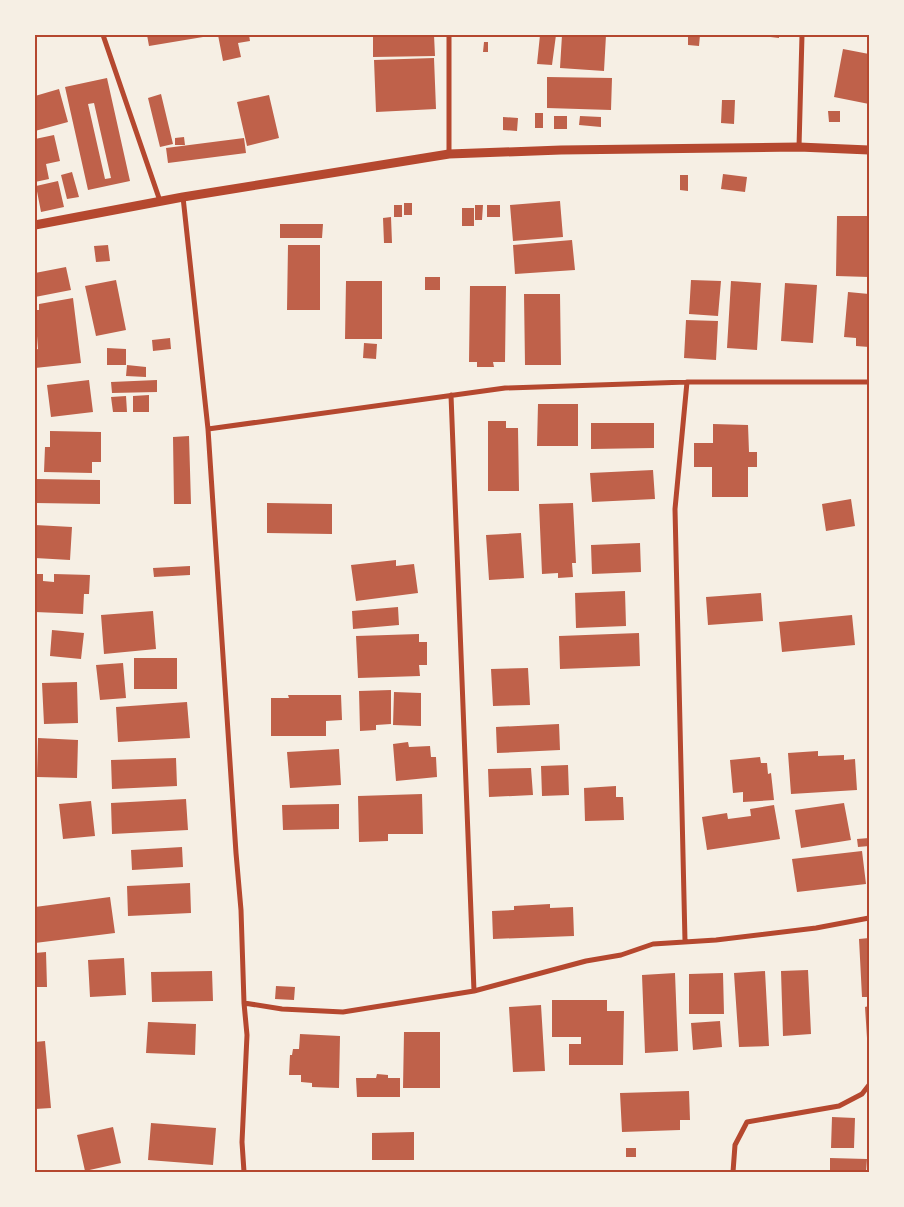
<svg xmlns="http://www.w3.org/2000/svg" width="904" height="1207" font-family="Montserrat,sans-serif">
  <rect width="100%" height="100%" fill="#f6efe4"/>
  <path fill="#bf614a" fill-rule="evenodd" d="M147,35H203V37L149,46Z
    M218,35H249L250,41L238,43L241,57L223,61Z
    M373,35H434L435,56L373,57Z
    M540,35H556L552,65L537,64Z
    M562,35H606L604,71L560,68Z
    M688,35H700L699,46L688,45Z
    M761,35H779V38L761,36Z
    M484,42H488V52H483Z
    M843,49L869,54V104L834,97Z
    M434,58L436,109L376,112L374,60Z
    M547,77L612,78L611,110L547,108Z
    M107,78L130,181L88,190L65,87ZM94,103L111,178L105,179L88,104Z
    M59,89L68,122L35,131V96Z
    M161,94L173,144L160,147L148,98Z
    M269,95L279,138L247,146L237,102Z
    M722,100H735L734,124L721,123Z
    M828,111H840V122H829Z
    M535,113H543V128H535Z
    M554,116H567V129H554Z
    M580,116L601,117V127L579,125Z
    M503,117L518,118L517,131L503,130Z
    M54,135L60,161L46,164L49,179L35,182V139Z
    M184,137L185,145H175V138Z
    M244,138L246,153L168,163L166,148Z
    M72,172L79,197L67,199L61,175Z
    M723,174L747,177L745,192L721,189Z
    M680,175H688V191L680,190Z
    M58,181L64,207L41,212L36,186Z
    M560,201L563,237L513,241L510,205Z
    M404,203H412V215H404Z
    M394,205H402V217H394Z
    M475,205H483L482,220H475Z
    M487,205H500V217H487Z
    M462,208H474V226H462Z
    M837,216H869V277L836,276Z
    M391,217L392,243H384L383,218Z
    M280,224H323L322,238H280Z
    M572,240L575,270L515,274L513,245Z
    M108,245L110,261L96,262L94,246Z
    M288,245H320V310H287Z
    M66,267L71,290L35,297V273Z
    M425,277H440V290H425Z
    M116,280L126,330L96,336L85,286Z
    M691,280L721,281L718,316L689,314Z
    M346,281H382V339H345Z
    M731,281L761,283L757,350L727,348Z
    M785,283L817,285L813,343L781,341Z
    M470,286H506L505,362H493L494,367H477V362H469Z
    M848,292L869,294V347L856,346V338L844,337Z
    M524,294H560L561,365H525Z
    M73,298L81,363L35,368V350L38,349L35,310H39V304Z
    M686,320L718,321L716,360L684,358Z
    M170,338L171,349L153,351L152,340Z
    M364,343L377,344L376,359L363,358Z
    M107,348L126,349V365H107Z
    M127,365L146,367V377L126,376Z
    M89,380L93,412L51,417L47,385Z
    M157,380V392L112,393L111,382Z
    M149,395V412H133V396Z
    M126,396L127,412H113L111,397Z
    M538,404H578V446H537Z
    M488,421H506V428H518L519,491H488Z
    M591,423H654V448L591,449Z
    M713,424L748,425L749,452H757V467H748V497H712V467H694V443H713Z
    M50,431L101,432V462H92V473L44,472L45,447H50Z
    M189,436L191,504H174L173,437Z
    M653,470L655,499L592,502L590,473Z
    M35,479L100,480V504L35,503Z
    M851,499L855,526L826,531L822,504Z
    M267,503L332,504V534L267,533Z
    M573,503L576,563H572L573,577L558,578V573L542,574L539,504Z
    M35,525L72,527L70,560L35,558Z
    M521,533L524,578L489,580L486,535Z
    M640,543L641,572L592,574L591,545Z
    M396,560V566L414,564L418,593L356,601L351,565Z
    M190,566V575L154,577L153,568Z
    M35,574H43V581L54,582V574L90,575L89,594H84L83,614L35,612Z
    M625,591L626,626L576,628L575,593Z
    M761,593L763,621L708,625L706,597Z
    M398,607L399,625L353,629L352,611Z
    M153,611L156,649L104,654L101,615Z
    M852,615L855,645L782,652L779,622Z
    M52,630L84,633L81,659L50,656Z
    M639,633L640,666L560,669L559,636Z
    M419,634V642H427V665H419L420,676L358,678L356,636Z
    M134,658H177V689H134Z
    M123,663L126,698L100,700L96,665Z
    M528,668L530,705L493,706L491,669Z
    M77,682L78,723L44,724L42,683Z
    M391,690V724L376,725V730L360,731L359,691Z
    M394,692L421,693V726L393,725Z
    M288,695H341L342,720L326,721V736H271V698H289Z
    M187,702L190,738L118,742L116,707Z
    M559,724L560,750L497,753L496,727Z
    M38,738L78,740L77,778L37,777Z
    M408,742L409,747L430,746L431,757H436L437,777L396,781L393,744Z
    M339,749L341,785L290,788L287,752Z
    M818,751V756L844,755V760L855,759L857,790L791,794L788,753Z
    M760,757L761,763H767L768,774L771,773L774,800L743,802V792L733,793L730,760Z
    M176,758L177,786L112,789L111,760Z
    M568,765L569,795L542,796L541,766Z
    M531,768L533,795L489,797L488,769Z
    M616,786V797H623L624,820L585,821L584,788Z
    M422,794L423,834H388V841L359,842L358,796Z
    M186,799L188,830L112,834L111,803Z
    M91,801L95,836L63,839L59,804Z
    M844,803L851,840L801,848L795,810Z
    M339,804V829L283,830L282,805Z
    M774,805L780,839L707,850L702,817L727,813L728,819L751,816L750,809Z
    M869,838V846L858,847L857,839Z
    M182,847L183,867L132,870L131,850Z
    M862,851L866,884L797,892L792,859Z
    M190,883L191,913L128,916L127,886Z
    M110,897L115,933L35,943V907Z
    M550,904V908L573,907L574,936L493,939L492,911L514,910V906Z
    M869,938V997H862L859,939Z
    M46,952L47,987H35V953Z
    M124,958L126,995L90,997L88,960Z
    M808,970L811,1034L783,1036L781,971Z
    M212,971L213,1001L152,1002L151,972Z
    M765,971L769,1046L739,1047L734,973Z
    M675,973L678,1051L645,1053L642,975Z
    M723,973L724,1014H689V974Z
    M276,986L295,987L294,1000L275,999Z
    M552,1000H607V1011H624L623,1065H569V1044H581V1037H552Z
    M541,1005L545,1071L513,1072L509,1007Z
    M869,1006V1038H867L865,1007Z
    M720,1021L722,1047L693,1050L691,1023Z
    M148,1022L196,1024L195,1055L146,1053Z
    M404,1032H440V1088H403Z
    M300,1034L340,1036L339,1088L312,1087V1083L301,1082V1075H289L290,1055H292L293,1049H299Z
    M45,1041L51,1108L35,1109V1042Z
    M377,1074L388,1075V1078H400V1097H357L356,1078H376Z
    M689,1091L690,1120H680V1130L622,1132L620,1093Z
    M832,1117L855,1118L854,1148H831Z
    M151,1123L216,1128L213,1165L148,1160Z
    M113,1127L121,1163L85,1171L77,1135Z
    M414,1132V1160H372V1133Z
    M626,1148H636V1157H626Z
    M830,1158L867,1159L866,1172H830Z"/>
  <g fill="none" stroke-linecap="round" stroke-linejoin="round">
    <path stroke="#b5482f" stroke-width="5" d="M103,35L160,201
      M799,147L802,35
      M449,154V35
      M183,197L208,429L236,853L241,910L244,1003L247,1035L242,1142L244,1172
      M451,395L474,991
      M208,429L505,388L687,382H869
      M685,941L675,509L687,382
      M244,1003L282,1009L343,1012L474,991L586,961L621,955L653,944L716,940L816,928L869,918
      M733,1172L735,1145L747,1122L839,1106L862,1094L869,1085"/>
    <path stroke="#b5482f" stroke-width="9" d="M35,225L183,197L449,154L561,150L799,147L869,150"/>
  </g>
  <rect width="904" height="1207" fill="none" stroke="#f6efe4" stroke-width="72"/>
  <rect x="36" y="36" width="832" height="1135" fill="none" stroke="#b5482f" stroke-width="2"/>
</svg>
